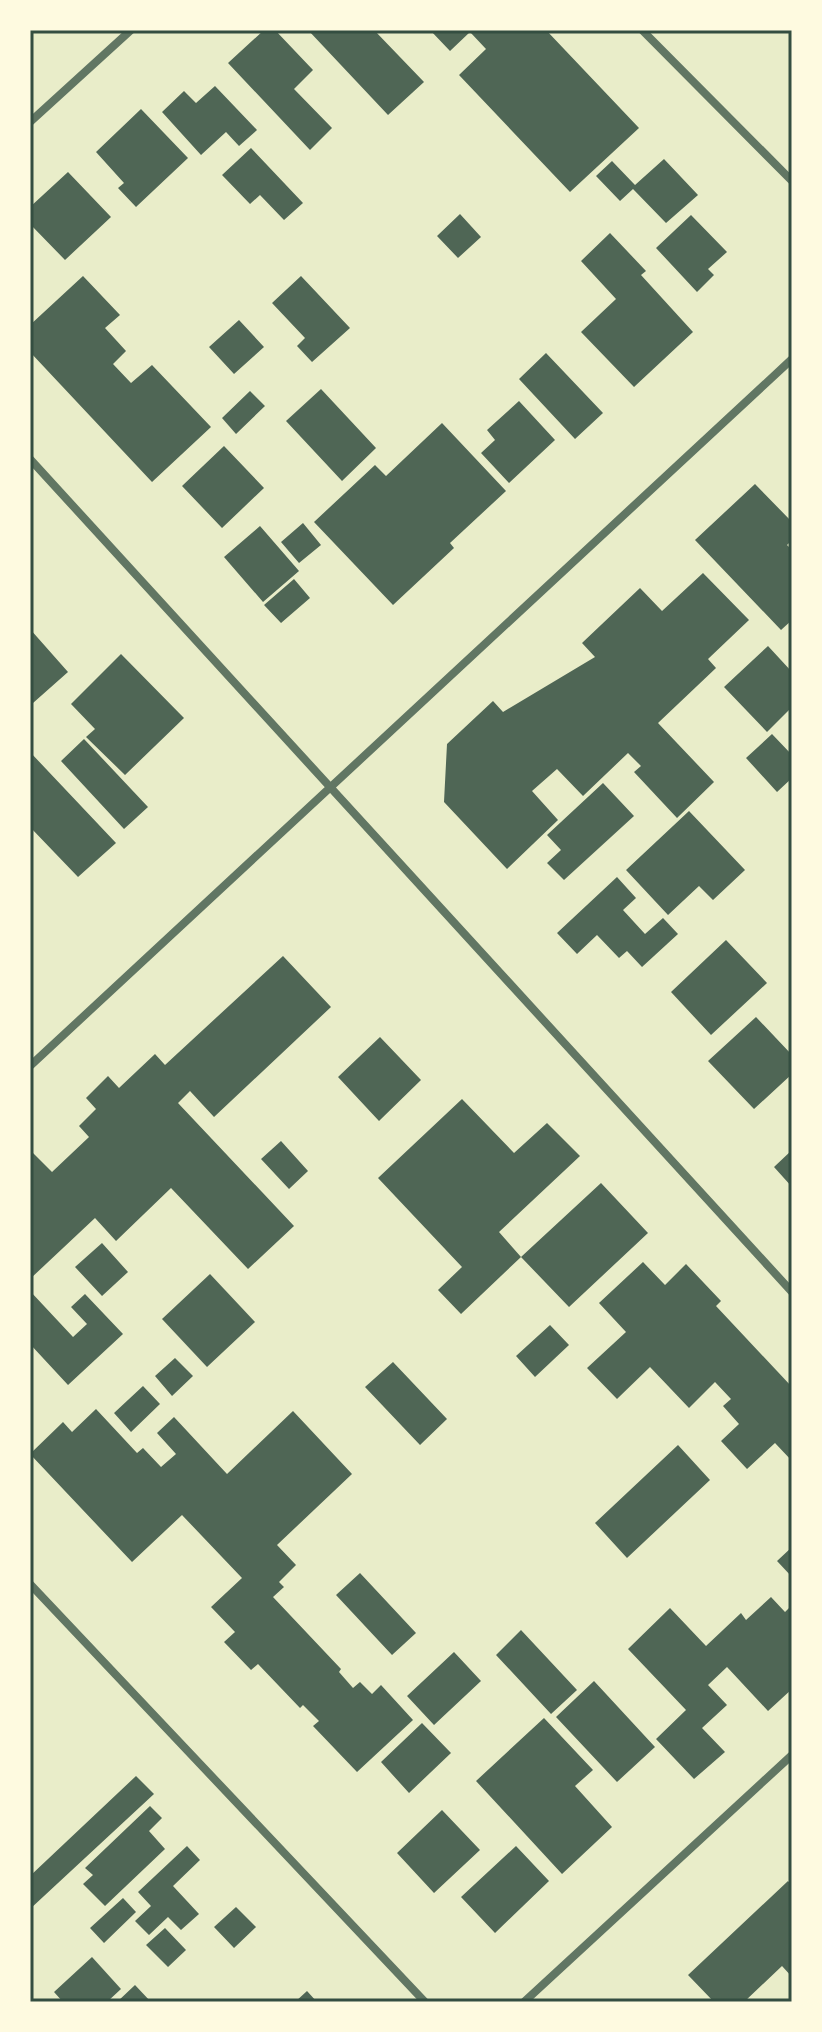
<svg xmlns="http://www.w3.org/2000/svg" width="822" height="2032" font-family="'PT Sans',sans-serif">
  <rect width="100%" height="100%" fill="#e9edc9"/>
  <path fill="#4f6655" d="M264,30H275L313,70L294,89L332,128L310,150L228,63Z
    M308,30H374L424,82L388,115Z
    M430,30H546L639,128L570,192L459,75L486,49L470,32L450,51Z
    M215,86L257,130L239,146L226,132L201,155L162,112L184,91L196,103Z
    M141,109L188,158L136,207L118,188L124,183L96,152Z
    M251,148L303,203L284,220L260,195L250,204L222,175Z
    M664,159L698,195L666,223L633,189L620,201L596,176L612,161L635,185Z
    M68,172L111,217L65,260L30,224V207Z
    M460,214L481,237L458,258L437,236Z
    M691,215L727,252L708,269L714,275L697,292L656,248Z
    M610,233L646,271L641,275L693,332L634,387L581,332L616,299L581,261Z
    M83,276L120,315L105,328L126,351L113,364L131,383L152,365L211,427L152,482L30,352V325Z
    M301,276L350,328L312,362L297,346L305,338L272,303Z
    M239,320L264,347L234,374L209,347Z
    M546,353L603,413L575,439L519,379Z
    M321,389L376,448L342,481L286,421Z
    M250,391L265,406L236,434L222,418Z
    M519,401L555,440L509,483L481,453L495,440L487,430Z
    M442,423L506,491L450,543L454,548L393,605L314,522L375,465L386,476Z
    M224,446L264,488L222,528L182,486Z
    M755,484L792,522V540L787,545L792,550V620L781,630L695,540Z
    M303,523L321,545L299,563L281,542Z
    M260,526L299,571L263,602L224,557Z
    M703,573L749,620L708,659L716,668L658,723L714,782L677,818L634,772L641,766L628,753L583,796L557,769L532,791L558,820L507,869L444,802L447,744L493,701L503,712L595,657L582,643L640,588L662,611Z
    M294,579L310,598L281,623L264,605Z
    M30,629L68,672L33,703L30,700Z
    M768,646L792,672V707L767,732L724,687Z
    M121,654L184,718L125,775L86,737L95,729L71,704Z
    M772,734L792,755V778L777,792L746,758Z
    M84,739L148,807L124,829L61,761Z
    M30,752L116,843L78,877L30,827Z
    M603,783L634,816L564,880L547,863L561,850L547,835Z
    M689,811L745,870L713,900L699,886L668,915L626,870Z
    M617,877L636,898L623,910L645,934L663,918L678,934L642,967L627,951L619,958L597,935L577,954L557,933Z
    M726,940L767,983L711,1035L671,992Z
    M283,956L331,1007L214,1117L190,1091L178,1103L294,1226L248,1269L171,1188L116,1241L95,1218L30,1279V1153L32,1152L52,1172L89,1137L79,1126L96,1109L86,1098L108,1076L119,1088L155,1054L165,1065Z
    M756,1017L792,1055V1074L754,1109L708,1061Z
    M380,1037L421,1080L379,1121L338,1077Z
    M462,1099L514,1153L547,1123L580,1156L499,1232L521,1257L601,1183L648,1233L569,1307L521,1257L461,1314L438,1290L462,1267L378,1178Z
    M281,1141L308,1171L289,1189L261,1159Z
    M792,1150V1187L774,1167Z
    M102,1243L128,1272L102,1296L75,1267Z
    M643,1262L665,1285L686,1264L721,1301L716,1306L792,1387V1461L775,1443L747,1469L721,1441L739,1424L723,1406L731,1399L715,1382L689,1408L650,1367L617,1399L587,1368L626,1332L599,1303Z
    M210,1274L255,1322L207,1367L162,1319Z
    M30,1291L73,1337L87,1324L71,1307L85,1294L123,1334L68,1385L30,1344Z
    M550,1325L569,1345L535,1377L516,1356Z
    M175,1358L193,1376L172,1396L155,1376Z
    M393,1362L447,1419L420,1445L365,1387Z
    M143,1386L160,1404L131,1432L114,1413Z
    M96,1409L137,1453L143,1448L161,1467L176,1454L157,1433L174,1417L227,1474L293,1411L352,1474L277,1545L296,1565L279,1582L284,1587L273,1597L341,1669L339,1672L353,1688L360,1682L372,1694L381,1685L413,1720L357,1772L313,1726L319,1721L303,1705L300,1708L258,1664L251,1670L224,1642L235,1632L211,1607L242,1578L182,1515L132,1562L30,1454L63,1422L72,1432Z
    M678,1445L710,1480L627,1558L595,1523Z
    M792,1547V1577L777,1561Z
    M360,1573L416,1633L392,1655L336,1595Z
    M771,1597L785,1612L792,1605V1689L768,1711L727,1667L708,1685L727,1705L702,1728L725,1752L694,1779L656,1739L686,1710L628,1649L670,1608L706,1646L741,1613L746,1620Z
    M521,1630L577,1690L551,1714L496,1655Z
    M454,1652L481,1681L434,1725L407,1696Z
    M594,1681L655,1747L617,1782L556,1717Z
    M544,1718L593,1770L575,1786L612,1827L562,1874L476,1781Z
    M422,1723L451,1753L409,1793L381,1762Z
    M136,1776L154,1794L30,1909V1876Z
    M150,1806L162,1818L149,1831L165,1849L105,1906L83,1884L93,1875L85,1868Z
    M442,1810L480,1850L434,1893L397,1853Z
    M187,1846L200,1860L173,1886L199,1914L181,1930L168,1917L149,1935L135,1921L151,1906L138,1892Z
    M516,1846L549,1881L495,1933L461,1897Z
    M788,1881L792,1886V1977L782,1966L744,2002H714L688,1975Z
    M123,1898L136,1912L104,1943L90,1928Z
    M236,1907L256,1927L234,1948L214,1927Z
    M165,1928L186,1950L168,1967L146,1945Z
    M92,1957L121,1989L107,2002H63L54,1992Z
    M135,1985L151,2002H117Z
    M307,1991L317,2002H295Z"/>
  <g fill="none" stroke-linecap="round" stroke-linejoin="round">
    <path stroke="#617663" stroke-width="8" d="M642,30L792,181
      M30,122L131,30
      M30,459L792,1292
      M30,1066L792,359
      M30,1584L425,2002
      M524,2002L792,1755"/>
  </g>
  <rect width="822" height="2032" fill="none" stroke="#fefae0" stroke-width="64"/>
  <rect x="32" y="32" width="758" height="1968" fill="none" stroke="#344e41" stroke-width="3"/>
</svg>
